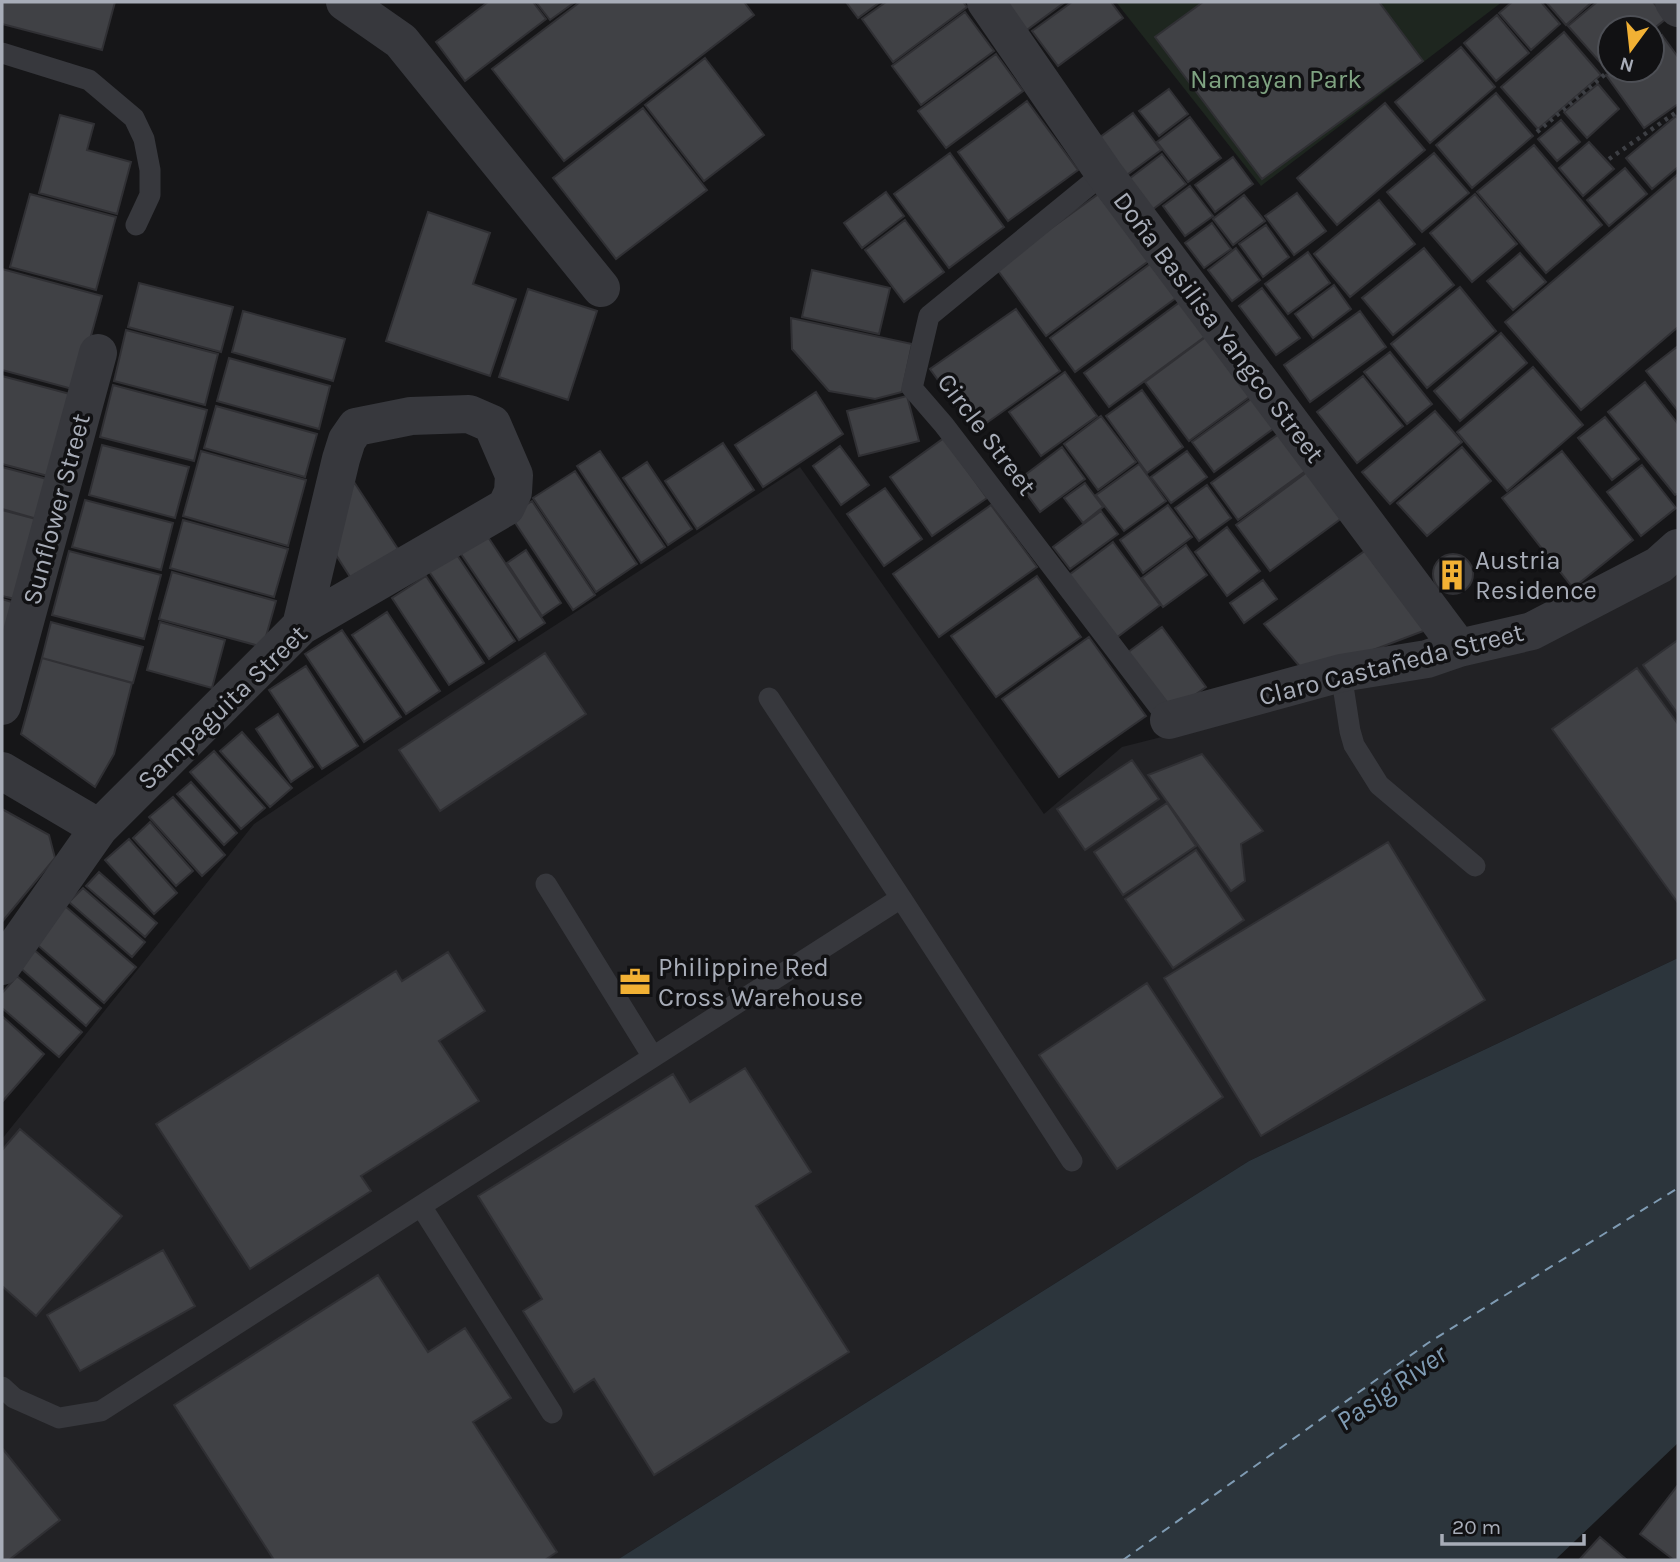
<svg xmlns="http://www.w3.org/2000/svg" width="1680" height="1562" font-family="Karla,sans-serif">
  <rect width="100%" height="100%" fill="#161618"/>
  <path fill="#222225" d="M800,467L1044,814L1122,747L1521,646L1678,539V958L1249,1161L617,1560H2V1139L254,824L410,719Z"/>
  <path fill="#1e261f" d="M1116,2H1502L1261,186Z"/>
  <path fill="#2c353c" d="M1678,958V1443L1555,1560H617L1249,1161Z"/>
  <g fill="none" stroke-linecap="round" stroke-linejoin="round">
    <path stroke="#7f9bb3" stroke-width="2" stroke-dasharray="9 7" stroke-linecap="butt" d="M1123,1560L1428,1343L1678,1188"/>
  </g>
  <path fill="#404145" stroke="#303034" stroke-width="2" d="M2,2H115L102,50L2,24Z
    M488,2H533L546,19L465,81L436,42Z
    M536,2H575L550,20Z
    M580,2H744L754,15L564,161L492,69Z
    M846,2H880L858,18Z
    M886,2H963L967,7L893,62L862,19Z
    M1002,2H1065L1024,32Z
    M1072,2H1111L1123,18L1058,66L1032,31Z
    M1203,2H1379L1423,61L1262,179L1155,37Z
    M1512,2H1541L1560,24L1531,50L1499,13Z
    M1546,2H1592L1566,25Z
    M1597,2H1653L1667,18L1652,30V28H1610V66L1606,69L1568,26Z
    M965,12L994,51L921,105L892,66Z
    M1497,15L1529,53L1496,81L1464,43Z
    M1564,32L1601,75L1538,129L1501,87Z
    M1662,35L1678,57V104L1644,128L1606,75L1613,70H1652V42Z
    M1461,47L1495,87L1430,143L1395,102Z
    M996,54L1023,91L946,148L918,111Z
    M705,58L764,135L704,181L645,105Z
    M1598,84L1619,109L1587,138L1564,112Z
    M1169,89L1188,114L1159,136L1139,111Z
    M1496,93L1533,136L1472,188L1436,145Z
    M1027,101L1078,170L1008,221L958,152Z
    M1385,103L1425,150L1337,225L1297,178Z
    M643,108L707,190L616,259L553,178Z
    M1133,113L1161,150L1120,180L1092,143Z
    M60,115L94,124L87,150L131,162L117,214L39,193Z
    M1676,116L1678,119V167L1652,189L1626,158Z
    M1190,117L1221,158L1188,182L1157,142Z
    M1561,120L1580,142L1557,161L1538,139Z
    M1589,142L1614,169L1583,196L1559,168Z
    M1534,145L1602,225L1546,273L1477,192Z
    M950,153L1004,227L949,268L894,194Z
    M1434,153L1469,193L1422,232L1387,192Z
    M1162,154L1186,184L1148,213L1125,182Z
    M1233,157L1253,184L1215,212L1195,185Z
    M1625,168L1647,194L1609,226L1587,200Z
    M1678,174V327L1581,410L1505,322Z
    M1190,186L1213,216L1185,236L1163,206Z
    M1104,190L1154,257L1046,336L996,268Z
    M886,192L904,216L862,248L844,223Z
    M1297,193L1326,231L1294,255L1265,216Z
    M30,194L116,217L96,290L10,267Z
    M1475,194L1517,244L1472,282L1430,233Z
    M1244,195L1265,221L1233,245L1213,219Z
    M1379,200L1415,244L1350,297L1314,254Z
    M428,212L490,233L473,284L516,299L490,376L386,341Z
    M905,220L944,272L904,302L865,250Z
    M1212,223L1231,249L1204,268L1185,243Z
    M1266,225L1289,257L1263,277L1239,244Z
    M1236,248L1260,280L1232,301L1208,270Z
    M1424,248L1454,285L1393,335L1362,298Z
    M1308,252L1330,283L1288,314L1265,284Z
    M1520,253L1546,282L1513,310L1487,281Z
    M1154,261L1180,295L1075,372L1050,338Z
    M2,269L102,296L76,390L2,370Z
    M812,270L890,288L879,334L802,317Z
    M139,283L233,307L221,352L128,327Z
    M1334,285L1351,309L1313,338L1295,314Z
    M1460,287L1496,331L1427,388L1391,344Z
    M1262,288L1300,338L1276,355L1239,306Z
    M528,289L597,311L568,400L499,377Z
    M1184,299L1210,333L1109,407L1084,373Z
    M1016,309L1060,371L975,431L930,369Z
    M243,311L345,339L333,381L232,352Z
    M1360,311L1386,347L1310,402L1284,365Z
    M791,318L912,344L902,392L875,399L829,391L792,349Z
    M126,330L218,354L205,405L114,381Z
    M1215,330L1259,390L1189,441L1145,382Z
    M1501,333L1527,363L1460,421L1434,391Z
    M1678,346V411L1646,371Z
    M1390,352L1432,404L1407,424L1364,372Z
    M229,358L330,386L319,429L217,401Z
    M1533,367L1583,425L1507,491L1457,432Z
    M1065,372L1097,416L1041,456L1009,412Z
    M2,376L70,394L48,476L2,464Z
    M1363,376L1403,426L1357,463L1317,412Z
    M1645,382L1678,424V493L1675,495L1608,412Z
    M113,385L207,410L194,461L100,437Z
    M1142,390L1183,447L1147,473L1106,416Z
    M816,392L843,434L763,487L735,445Z
    M1258,394L1280,424L1214,472L1192,442Z
    M907,396L919,441L859,456L847,411Z
    M216,406L317,434L305,477L204,448Z
    M1435,411L1462,442L1390,504L1362,472Z
    M1101,416L1136,462L1098,490L1064,444Z
    M1605,417L1639,459L1612,480L1578,438Z
    M1287,428L1314,465L1238,520L1211,483Z
    M944,438L987,498L932,536L890,477Z
    M723,443L754,490L697,529L665,481Z
    M102,445L189,467L175,518L89,495Z
    M840,446L869,485L841,505L813,466Z
    M1062,447L1085,479L1040,512L1017,481Z
    M1462,447L1491,481L1427,536L1397,503Z
    M201,451L306,480L288,546L183,516Z
    M600,451L665,547L641,563L577,466Z
    M1187,451L1207,477L1171,503L1151,477Z
    M1562,451L1633,540L1573,588L1502,498Z
    M647,462L692,529L668,545L623,478Z
    M1139,464L1166,501L1124,531L1096,495Z
    M1642,465L1676,508L1641,536L1607,492Z
    M2,467L47,479L37,519L2,509Z
    M575,471L637,564L596,592L533,498Z
    M1307,472L1342,518L1270,571L1236,525Z
    M354,482L398,549L352,580L331,547Z
    M1085,483L1103,507L1083,523L1064,498Z
    M1207,485L1231,518L1199,541L1175,508Z
    M885,488L922,539L884,566L847,514Z
    M85,500L173,523L161,570L72,547Z
    M532,501L595,595L573,610L510,515Z
    M991,505L1037,567L939,637L893,574Z
    M1168,505L1192,537L1143,573L1120,540Z
    M2,510L36,519L15,599L2,596Z
    M1101,511L1118,534L1070,569L1053,547Z
    M183,520L288,549L274,597L170,568Z
    M1227,527L1260,571L1227,596L1195,552Z
    M484,531L545,623L519,640L457,548Z
    M1113,542L1160,605L1116,638L1069,575Z
    M1186,545L1207,575L1163,607L1142,578Z
    M526,550L561,603L542,616L507,563Z
    M1366,550L1426,630L1307,675L1264,624Z
    M69,551L161,575L144,639L52,615Z
    M455,552L515,641L489,659L428,570Z
    M1433 574a20 20 0 1 1 40 0a20 20 0 1 1-40 0Z
    M172,572L276,601L263,647L159,619Z
    M426,576L484,663L449,685L392,598Z
    M1037,576L1081,637L996,697L951,636Z
    M1263,580L1277,599L1244,623L1230,603Z
    M2,599L15,603L2,643Z
    M387,612L440,691L406,714L352,635Z
    M51,622L143,647L133,683L42,658Z
    M160,622L225,640L212,688L147,670Z
    M1162,627L1206,687L1171,712L1127,653Z
    M342,630L401,717L364,742L305,654Z
    M1089,637L1146,716L1059,777L1002,699Z
    M1678,640V714L1643,665Z
    M545,653L586,714L440,811L399,750Z
    M42,658L132,683L114,754L95,787L21,734Z
    M306,666L358,746L322,769L269,690Z
    M1637,668L1678,724V903L1552,729Z
    M278,714L313,767L291,782L256,729Z
    M242,732L292,788L270,807L220,751Z
    M214,751L265,808L241,829L190,772Z
    M1202,754L1263,831L1241,844L1245,881L1231,891L1148,775Z
    M1132,760L1159,799L1085,850L1057,809Z
    M191,782L237,833L224,845L177,794Z
    M173,797L225,855L202,876L149,817Z
    M1167,803L1196,846L1123,895L1094,852Z
    M2,809L49,835L55,858L2,922Z
    M150,822L193,871L176,886L133,838Z
    M129,839L177,893L154,914L105,860Z
    M1388,842L1485,1000L1261,1136L1164,978Z
    M1196,850L1244,920L1173,968L1125,899Z
    M99,872L157,923L145,937L86,886Z
    M83,888L145,942L132,957L69,902Z
    M65,906L136,967L104,1003L33,941Z
    M32,948L101,1008L86,1026L17,965Z
    M448,952L485,1011L439,1041L479,1101L361,1176L371,1191L250,1269L156,1124L396,971L402,981Z
    M17,976L82,1032L59,1057L2,1008V993Z
    M1147,983L1223,1097L1117,1169L1039,1055Z
    M2,1016L44,1054L2,1102Z
    M745,1068L811,1172L756,1206L849,1352L654,1475L594,1379L574,1392L523,1311L542,1299L478,1196L673,1074L690,1102Z
    M20,1129L122,1216L36,1316L2,1286V1150Z
    M163,1250L195,1306L80,1371L47,1315Z
    M378,1275L428,1352L465,1328L511,1398L473,1422L557,1552L545,1560H274L174,1405Z
    M2,1448L60,1520L9,1560H2Z
    M1678,1485V1560H1674L1640,1534Z
    M1600,1537L1627,1560H1579Z"/>
  <g fill="none" stroke-linecap="round" stroke-linejoin="round">
    <path stroke="#3d3f44" stroke-width="4.5" stroke-dasharray="3.5 5" stroke-linecap="butt" d="M1537,132L1610,70
      M1609,159L1678,111"/>
    <path stroke="#37383d" stroke-width="21" d="M2,53L89,80L134,118L144,139L150,170V195L136,225
      M1104,173L929,316L912,388L944,425L1169,720
      M1341,673L1350,731L1354,745L1379,785L1475,866
      M769,698L901,898
      M546,884L653,1057
      M421,1206L552,1413
      M2,1387L14,1398L59,1418L101,1411L901,898L1072,1161"/>
    <path stroke="#37383d" stroke-width="38" d="M345,2L401,41L601,288
      M986,2L1104,173L1459,648
      M1674,2L1678,8
      M2,706L98,353
      M1169,720L1341,673L1427,659L1459,648L1532,631L1659,565L1678,548
      M2,771L99,828
      M2,966L99,828L301,626L506,507L513,492L514,475L492,424L469,414L411,416L356,427L347,440L341,459L301,626"/>
  </g>
  <defs>
    <g id="building-bare" transform="scale(2.415)"><path d="M-4-6H4V6H1V3H-1V6H-4ZM-2.5-4.3h1.7v1.8h-1.7ZM.8-4.3h1.7v1.8H.8ZM-2.5-1h1.7V.8h-1.7ZM.8-1h1.7V.8H.8Z" fill="#f2b134" stroke="#111113" stroke-width="2.5" paint-order="stroke"/></g>
    <g id="office-bare" transform="scale(2.415)"><path d="M-6-3h4V-5.5h4V-3h4V5H-6ZM-1-4.5V-3h2v-1.5ZM-6 0V1H6V0Z" fill="#f2b134" stroke="#111113" stroke-width="2.5" paint-order="stroke"/></g>
  </defs>
  <g fill-rule="evenodd">
    <use href="#building-bare" x="1452" y="575"/>
    <use href="#office-bare" x="635" y="982"/>
  </g>
  <g text-anchor="middle" stroke-width="7" stroke-linejoin="round" paint-order="stroke">
    <g font-size="26" fill="#7fa381" stroke="#111113">
      <text x="1276" y="88">Namayan Park</text>
    </g>
    <g font-size="26" fill="#a8adb8" stroke="#111113">
      <text transform="translate(1219 327) rotate(53)" y="9">Doña Basilisa Yangco Street</text>
      <text transform="translate(987 434) rotate(53)" y="9">Circle Street</text>
      <text transform="translate(56 509) rotate(-75)" y="9">Sunflower Street</text>
      <text transform="translate(1391 664) rotate(-14)" y="9">Claro Castañeda Street</text>
      <text transform="translate(222 707) rotate(-44)" y="9">Sampaguita Street</text>
    </g>
    <g font-size="26" fill="#a8adb8" stroke="#111113" text-anchor="start">
      <text x="1475" y="569">Austria<tspan x="1475" dy="30">Residence</tspan></text>
      <text x="658" y="976">Philippine Red<tspan x="658" dy="30">Cross Warehouse</tspan></text>
    </g>
    <g font-size="28" font-style="italic" fill="#7f9bb3" stroke="#111113">
      <text transform="translate(1391 1387) rotate(-35)" y="10">Pasig River</text>
    </g>
  </g>
  <rect width="1680" height="1562" fill="none" stroke="#a8adb8" stroke-width="7"/>
  <g transform="translate(1631 49) rotate(195)"><circle r="33" fill="#111113" stroke="#4d4f55" stroke-width="2"/>
  <path d="M0-5L12 26L0 18L-12 26Z" fill="#f2b134"/>
  <text y="-10" font-size="19" font-weight="bold" text-anchor="middle" fill="#a8adb8">N</text>
  </g>
  <path d="M1442 1534v10h142v-10" fill="none" stroke="#a8adb8" stroke-width="3.5"/>
  <text x="1452" y="1534" font-size="21" fill="#a8adb8" stroke="#111113" stroke-width="5" paint-order="stroke">20 m</text>
</svg>
